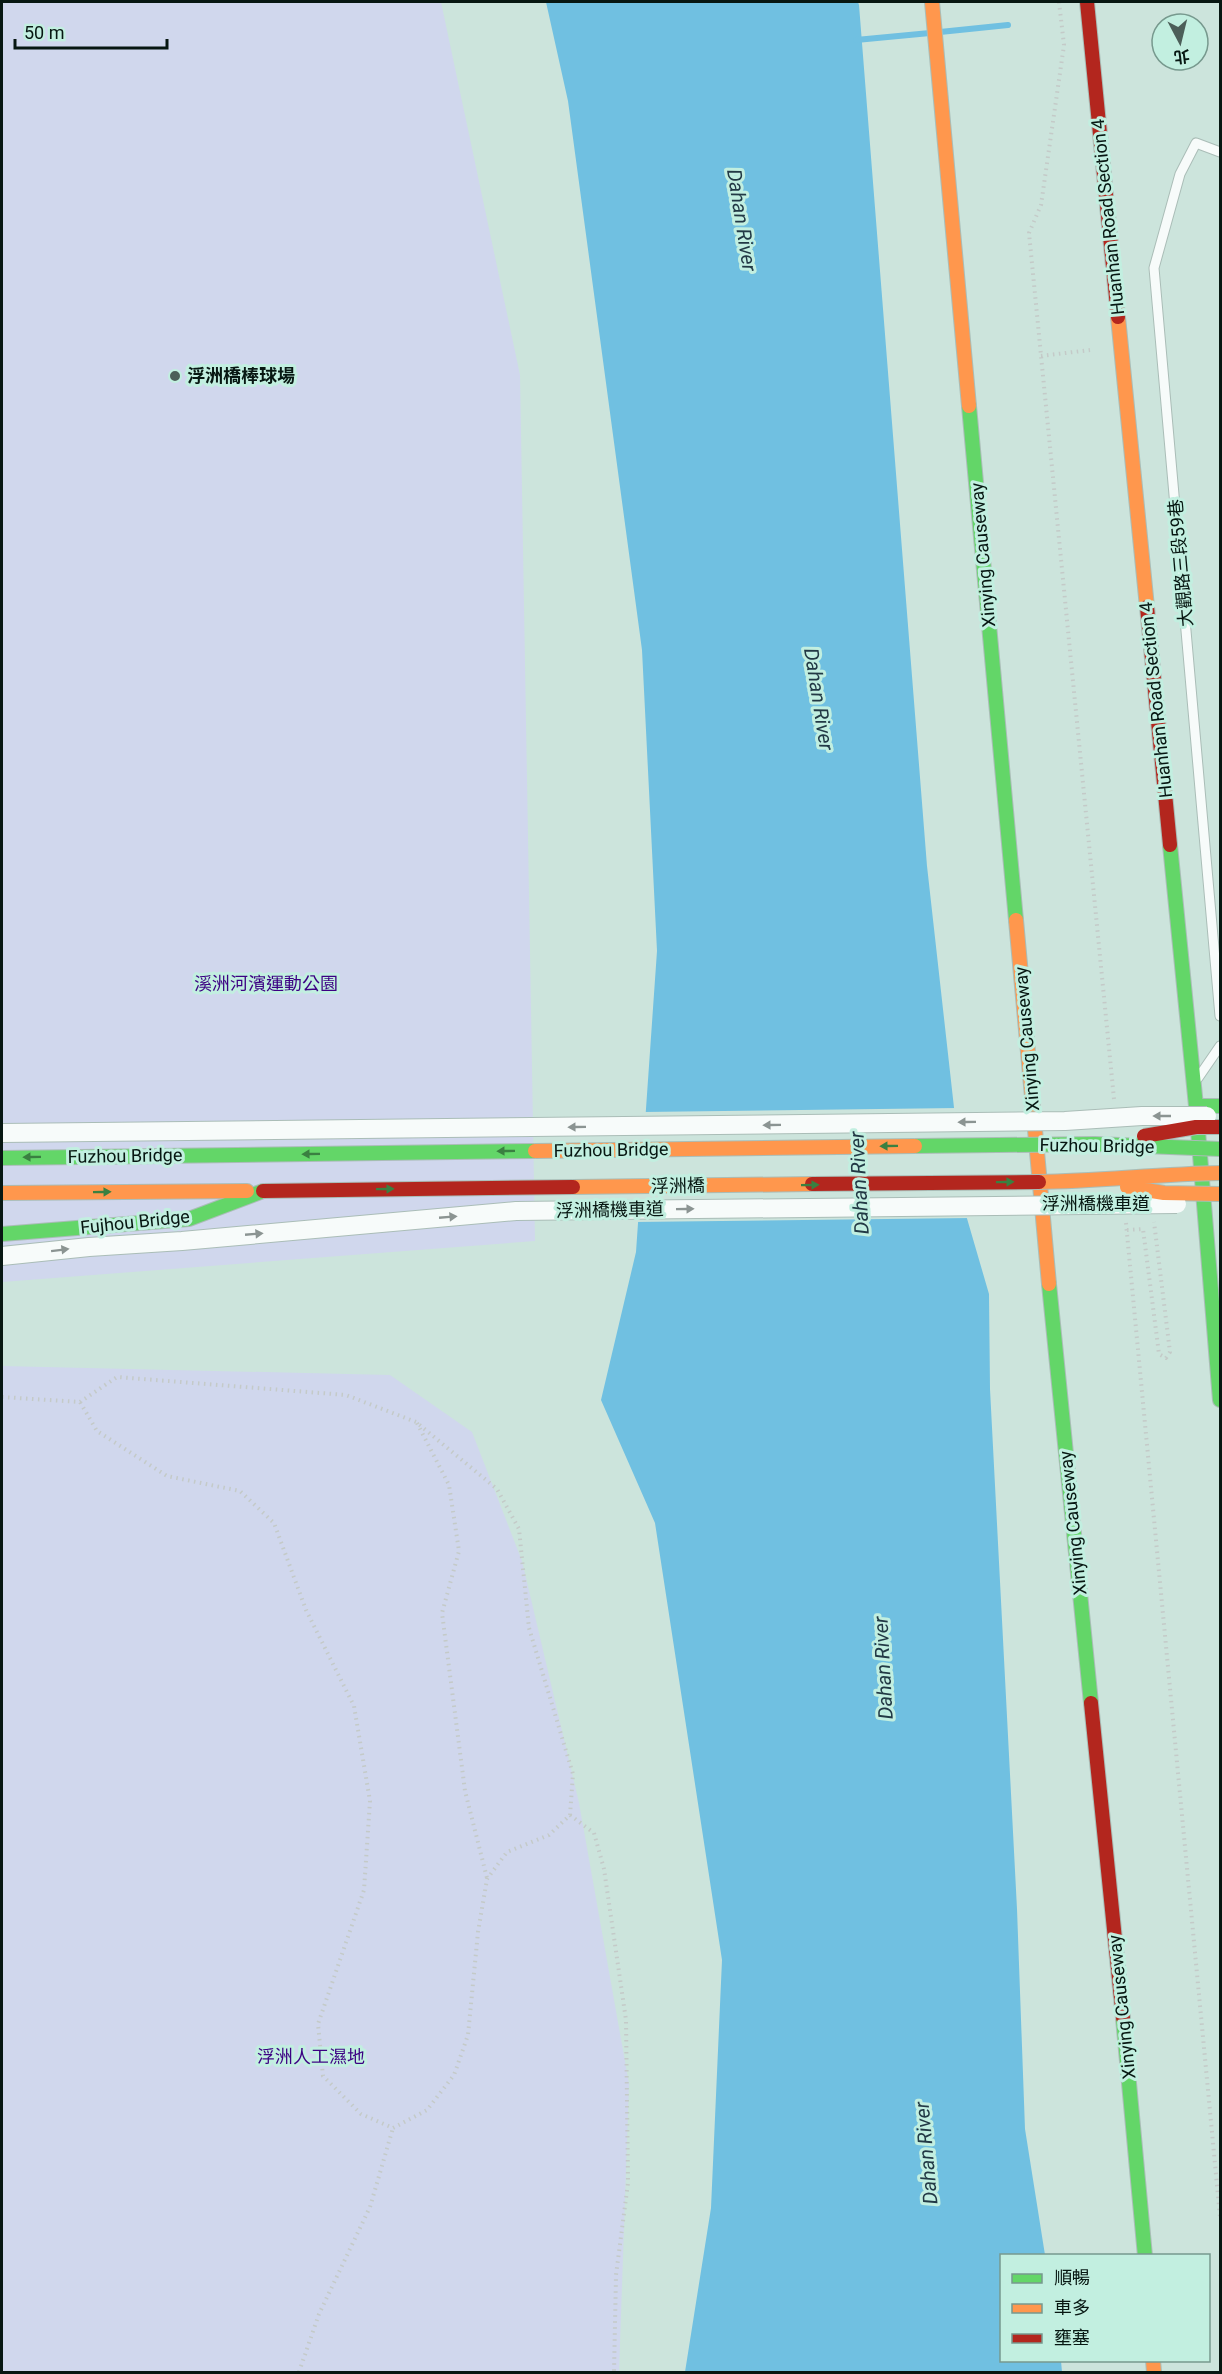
<svg xmlns="http://www.w3.org/2000/svg" width="1222" height="2374" font-family="Roboto,'Noto Sans TC',sans-serif">
  <rect width="100%" height="100%" fill="#cce4dc"/>
  <path fill="#d0d7ed" d="M2,2H441L520,375L535,1241L2,1282Z
    M2,1366L390,1375L472,1432L522,1561L579,1803L629,2084L619,2372H2Z"/>
  <path fill="#70c0e1" d="M546,2H858L859,5L927,866L966,1215L989,1294L990,1389L1017,1909L1025,2129L1045,2255L1002,2256V2360L1061,2361L1062,2372H685L711,2208L722,1960L655,1523L601,1400L636,1252L657,951L642,650L568,101Z"/>
  <path fill="#cce4dc" d="M957,1108L970,1218L635,1222L643,1112Z"/>
  <g fill="none" stroke-linecap="round" stroke-linejoin="round">
    <path stroke="#70c0e1" stroke-width="6" d="M940,32L1008,25
      M856,40L930,33"/>
    <g stroke="#aabdb7" stroke-width="11">
      <path id="lane" d="M1220,152L1196,143L1180,174L1154,268L1220,1016
        M1198,1078L1220,1046"/>
    </g>
    <g stroke="#aabdb7" stroke-width="16">
      <path id="fast" d="M969,406L1016,920
        M1170,845L1196,1106L1220,1400
        M1196,1106H1220
        M2,1234L189,1219L263,1191
        M1049,1284L1091,1703
        M1123,2018L1145,2256"/>
    </g>
    <g stroke="#aabdb7" stroke-width="16">
      <path id="slow" d="M932,2L969,406
        M1118,317L1147,607
        M1016,920L1049,1284
        M2,1193L247,1191
        M1153,2360L1154,2372"/>
    </g>
    <g stroke="#aabdb7" stroke-width="16">
      <path id="jam" d="M1087,2L1118,317
        M1147,607L1170,845
        M1091,1703L1123,2018"/>
    </g>
    <path stroke="#c4cac8" stroke-width="4" stroke-dasharray="1.5 4.5" stroke-linecap="butt" d="M1059,2L1064,45L1041,205L1029,233L1114,1099
      M1041,356L1090,350
      M1126,1223L1220,2217
      M1127,1230L1143,1229L1159,1354L1166,1358L1170,1352L1154,1222
      M2,1397L80,1402L117,1377L346,1395L416,1422L497,1489L519,1529L529,1628L573,1774L570,1815L549,1835L507,1852L487,1879L478,1932L468,2035L454,2075L427,2110L393,2128L361,2114L323,2076L318,2024L364,1890L370,1801L354,1706L306,1610L274,1523L240,1491L167,1476L97,1431L80,1402
      M417,1423L449,1485L459,1551L442,1613L465,1791L487,1878
      M570,1815L594,1833L604,1869L626,2020L628,2183L616,2275L614,2372
      M299,2372L319,2314L370,2207L393,2128"/>
    <use href="#lane" stroke="#f7fbfa" stroke-width="9"/>
    <use href="#fast" stroke="#63d668" stroke-width="14"/>
    <use href="#slow" stroke="#ff974d" stroke-width="14"/>
    <use href="#jam" stroke="#b3261e" stroke-width="14"/>
    <g stroke="#aabdb7" stroke-width="20" stroke-linecap="butt">
      <path id="street-bridge" d="M2,1133L1065,1121L1142,1116H1207
        M2,1256L89,1247L182,1241L516,1211L1177,1204"/>
    </g>
    <g stroke="#aabdb7" stroke-width="16" stroke-linecap="butt">
      <path id="fast-bridge" d="M915,1146L1095,1144L1220,1149
        M2,1158L535,1151"/>
    </g>
    <g stroke="#aabdb7" stroke-width="16" stroke-linecap="butt">
      <path id="slow-bridge" d="M535,1151L915,1146
        M1039,1182C1100,1181 1159,1174 1220,1173
        M573,1187L812,1184
        M1127,1187L1164,1193L1220,1194"/>
    </g>
    <g stroke="#aabdb7" stroke-width="16" stroke-linecap="butt">
      <path id="jam-bridge" d="M1144,1136L1196,1127H1220
        M812,1184L1039,1182
        M263,1191L573,1187"/>
    </g>
    <use href="#street-bridge" stroke="#f7fbfa" stroke-width="18"/>
    <use href="#fast-bridge" stroke="#63d668" stroke-width="14"/>
    <use href="#slow-bridge" stroke="#ff974d" stroke-width="14"/>
    <use href="#jam-bridge" stroke="#b3261e" stroke-width="14"/>
  </g>
  <defs><path id="oneway-solid" d="M-6-.8H1V-3.2L6.5 0L1 3.2V.8H-6Z" transform="scale(1.5)"/></defs>
  <g fill="#8b9492">
    <use href="#oneway-solid" transform="translate(1162 1116) rotate(180)"/>
    <use href="#oneway-solid" transform="translate(967 1122) rotate(179)"/>
    <use href="#oneway-solid" transform="translate(772 1125) rotate(179)"/>
    <use href="#oneway-solid" transform="translate(577 1127) rotate(179)"/>
    <use href="#oneway-solid" transform="translate(685 1209) rotate(-1)"/>
    <use href="#oneway-solid" transform="translate(448 1217) rotate(-5)"/>
    <use href="#oneway-solid" transform="translate(254 1234) rotate(-5)"/>
    <use href="#oneway-solid" transform="translate(60 1250) rotate(-7)"/>
  </g>
  <g fill="#3a8041">
    <use href="#oneway-solid" transform="translate(889 1146) rotate(179)"/>
    <use href="#oneway-solid" transform="translate(506 1151) rotate(179)"/>
    <use href="#oneway-solid" transform="translate(311 1154) rotate(179)"/>
    <use href="#oneway-solid" transform="translate(32 1157) rotate(179)"/>
    <use href="#oneway-solid" transform="translate(1005 1182) rotate(-1)"/>
    <use href="#oneway-solid" transform="translate(810 1185) rotate(-1)"/>
    <use href="#oneway-solid" transform="translate(385 1189) rotate(-1)"/>
    <use href="#oneway-solid" transform="translate(102 1192) rotate(-1)"/>
  </g>
  <circle fill="#4c5f59" stroke="#c2efe0" stroke-width="2" cx="175" cy="376" r="6"/>
  <g text-anchor="middle" stroke-width="6" stroke-linejoin="round" paint-order="stroke">
    <g font-size="18" fill="#071712" stroke="#c2efe0">
      <text transform="translate(1108 217) rotate(-96)" y="6">Huanhan Road Section 4</text>
      <text transform="translate(983 555) rotate(-95)" y="6">Xinying Causeway</text>
      <text transform="translate(1181 563) rotate(-95)" y="6">大觀路三段59巷</text>
      <text transform="translate(1156 700) rotate(-96)" y="6">Huanhan Road Section 4</text>
      <text transform="translate(1027 1039) rotate(-95)" y="6">Xinying Causeway</text>
      <text transform="translate(1097 1146) rotate(1)" y="6">Fuzhou Bridge</text>
      <text transform="translate(611 1150) rotate(-1)" y="6">Fuzhou Bridge</text>
      <text transform="translate(125 1156) rotate(-1)" y="6">Fuzhou Bridge</text>
      <text transform="translate(678 1186) rotate(-1)" y="6">浮洲橋</text>
      <text x="1096" y="1210">浮洲橋機車道</text>
      <text transform="translate(610 1210) rotate(-1)" y="6">浮洲橋機車道</text>
      <text transform="translate(135 1222) rotate(-6)" y="6">Fujhou Bridge</text>
      <text transform="translate(1073 1523) rotate(-96)" y="6">Xinying Causeway</text>
      <text transform="translate(1122 2007) rotate(-96)" y="6">Xinying Causeway</text>
    </g>
    <g font-size="18" font-weight="bold" fill="#071712" stroke="#c2efe0" text-anchor="start">
      <text x="187" y="382">浮洲橋棒球場</text>
    </g>
    <g font-size="18" fill="#3c0083" stroke="#c2efe0">
      <text x="266" y="990">溪洲河濱運動公園</text>
      <text x="311" y="2063">浮洲人工濕地</text>
    </g>
    <g font-size="20" font-style="italic" fill="#223945" stroke="#c2efe0">
      <text transform="translate(742 220) rotate(81)" y="7">Dahan River</text>
      <text transform="translate(819 699) rotate(81)" y="7">Dahan River</text>
      <text transform="translate(859 1183) rotate(-93)" y="7">Dahan River</text>
      <text transform="translate(883 1668) rotate(-93)" y="7">Dahan River</text>
      <text transform="translate(926 2153) rotate(-95)" y="7">Dahan River</text>
    </g>
  </g>
  <rect width="1222" height="2374" fill="none" stroke="#071712" stroke-width="6"/>
  <rect x="1000" y="2254" width="210" height="108" fill="#c2efe0" stroke="#77998e" stroke-width="1.5"/>
  <rect x="1012" y="2274" width="30" height="9" fill="#63d668" stroke="#77998e" stroke-width="1.5"/>
  <text x="1054" y="2284" font-size="18" fill="#071712">順暢</text>
  <rect x="1012" y="2304" width="30" height="9" fill="#ff974d" stroke="#77998e" stroke-width="1.5"/>
  <text x="1054" y="2314" font-size="18" fill="#071712">車多</text>
  <rect x="1012" y="2334" width="30" height="9" fill="#b3261e" stroke="#77998e" stroke-width="1.5"/>
  <text x="1054" y="2344" font-size="18" fill="#071712">壅塞</text>
  <g transform="translate(1180 42) rotate(173)"><circle r="28" fill="#c2efe0" stroke="#77998e" stroke-width="1.5"/>
  <path d="M0-4.5L10 22L0 15L-10 22Z" fill="#4c5f59"/>
  <text y="-9" font-size="16" font-weight="bold" text-anchor="middle" fill="#071712">北</text>
  </g>
  <path d="M15 39v9h152v-9" fill="none" stroke="#071712" stroke-width="3"/>
  <text x="24" y="39" font-size="18" fill="#071712" stroke="#c2efe0" stroke-width="4.5" paint-order="stroke">50 m</text>
</svg>
